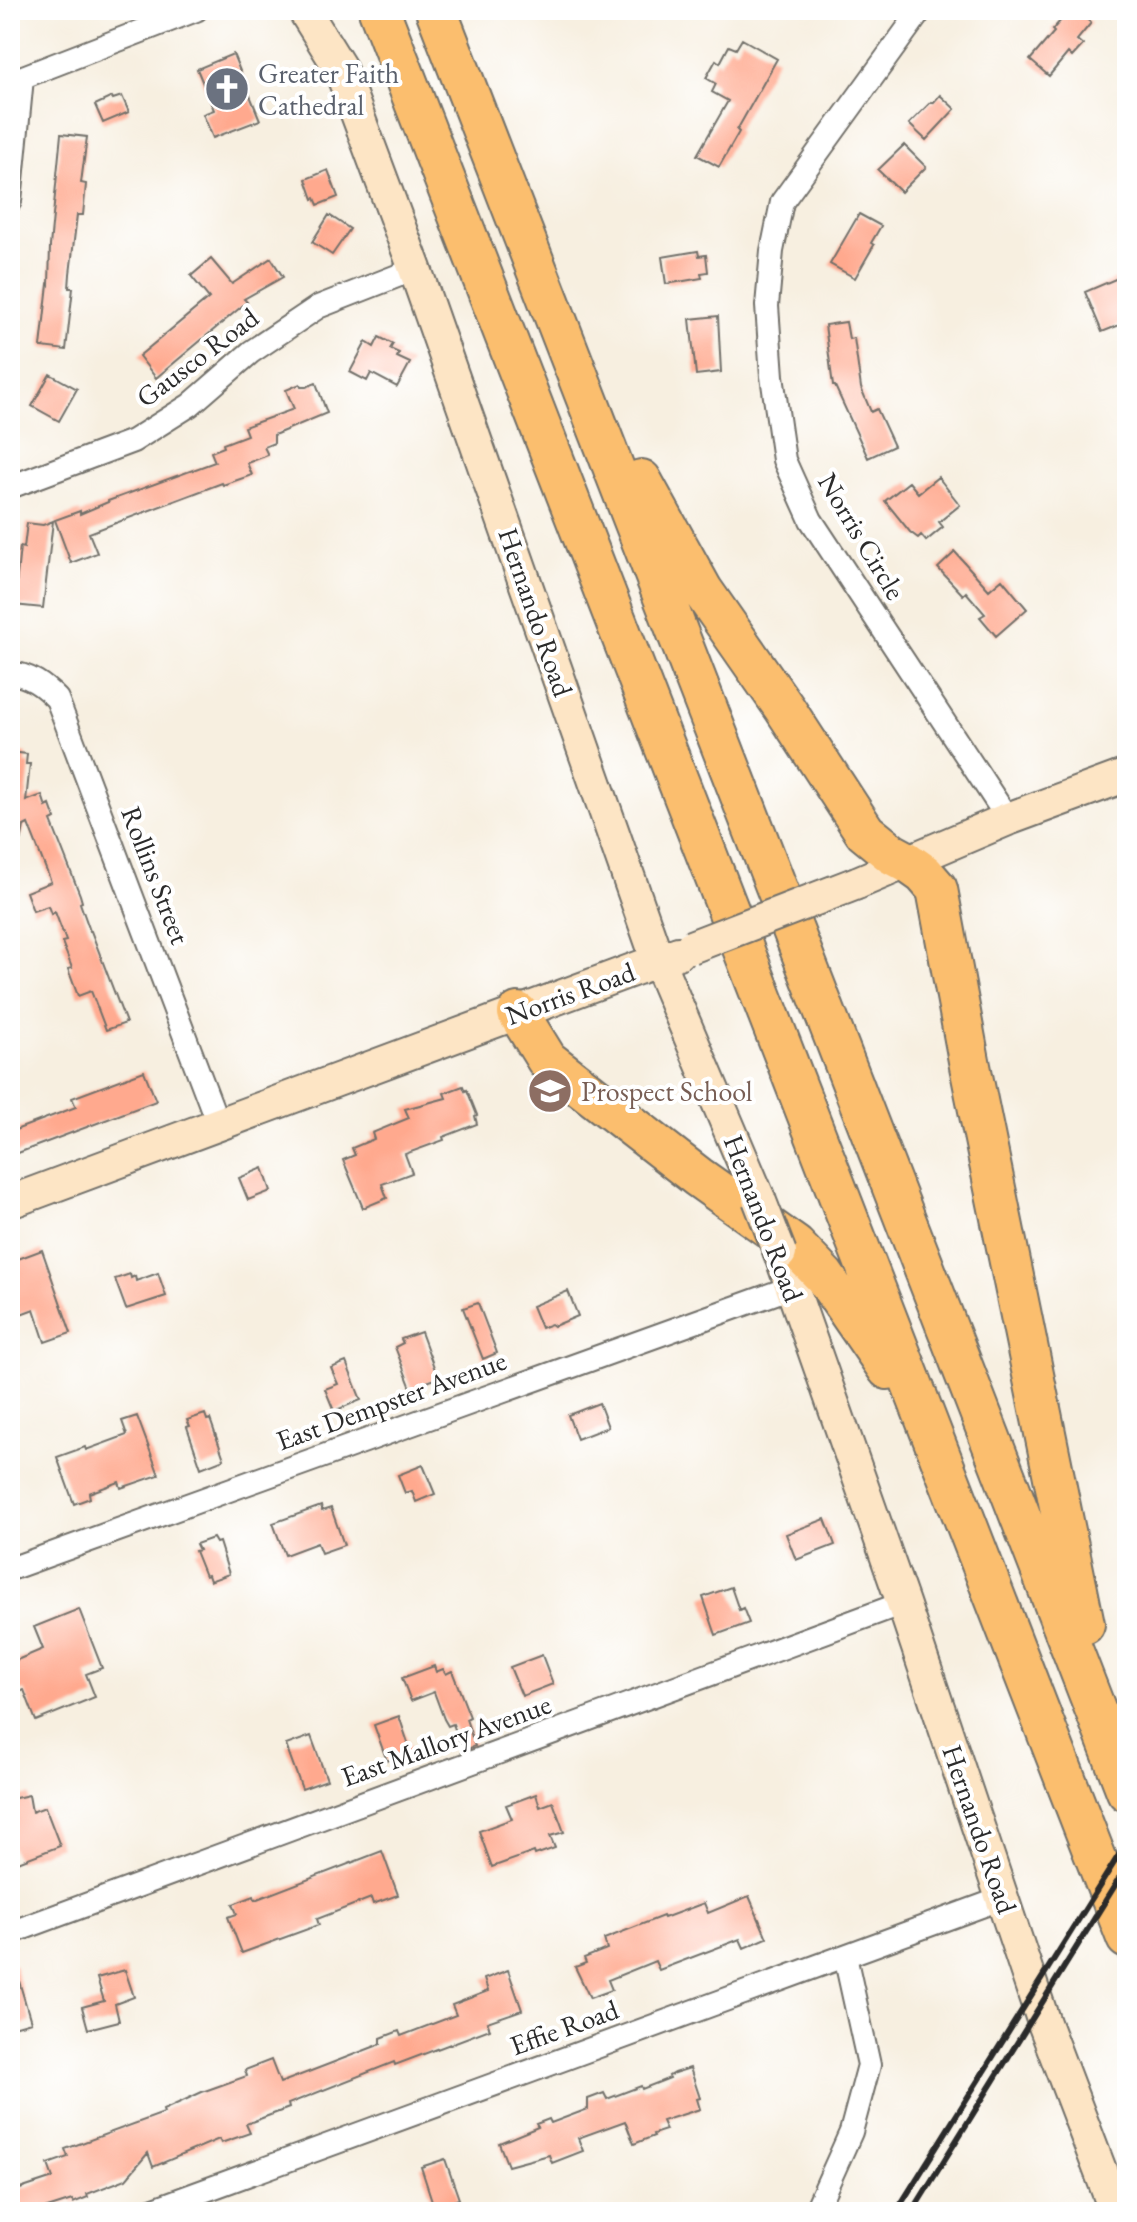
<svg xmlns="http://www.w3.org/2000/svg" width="1137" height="2222" font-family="'EB Garamond',serif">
  <rect width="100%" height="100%" fill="#fff"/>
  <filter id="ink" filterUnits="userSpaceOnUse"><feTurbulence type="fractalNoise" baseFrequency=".0125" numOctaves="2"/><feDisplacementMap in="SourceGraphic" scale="16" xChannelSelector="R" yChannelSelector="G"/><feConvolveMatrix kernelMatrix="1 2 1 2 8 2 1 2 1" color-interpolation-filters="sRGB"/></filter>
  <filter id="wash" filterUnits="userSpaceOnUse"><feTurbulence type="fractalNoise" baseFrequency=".006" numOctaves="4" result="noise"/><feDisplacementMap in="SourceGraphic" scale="32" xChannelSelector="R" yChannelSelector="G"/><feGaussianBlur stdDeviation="1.8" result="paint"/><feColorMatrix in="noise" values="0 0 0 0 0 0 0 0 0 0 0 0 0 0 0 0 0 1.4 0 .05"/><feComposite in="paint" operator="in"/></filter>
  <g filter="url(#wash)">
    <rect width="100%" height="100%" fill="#f7efe0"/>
    <g id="blocks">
      <path fill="#ffa98e" d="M1051,10H1076L1091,23L1077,40L1083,45L1072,57L1068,53L1049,76L1030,60L1054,32L1052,30L1062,19Z
        M742,39L777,59L737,130L739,132L719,167L697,155L728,101L712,92L716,84L706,78L716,60L720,63L729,46L736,49Z
        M233,54L260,120L213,138L203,114L214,110L197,69Z
        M940,95L955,109L926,140L909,124L931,102L933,103Z
        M122,96L129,112L103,123L95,105L112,97L113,99Z
        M61,134L87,137L81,183L86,184L83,215H77L70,274L69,288H73L66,350L41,347L48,284L49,285L50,246Z
        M904,145L926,167L901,192L878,170Z
        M328,170L338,197L318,205L315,198L313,199L306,179Z
        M859,214L881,226L871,243L874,245L855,278L830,264Z
        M329,215L350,229L332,255L312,242Z
        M698,251L699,256L706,255L708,272L701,273L702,278L666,284L662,257Z
        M271,258L283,277L244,299L247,302L156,378L139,356L209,298L191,276L211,259L232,284Z
        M1127,274V322L1102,332L1085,292Z
        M718,316L721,372L696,375L690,319Z
        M846,322L849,339L854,338L861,388L871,412L877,409L894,446L868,458L835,386H833L825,325Z
        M379,337L393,344L390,349L399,353L397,357L410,363L397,387L371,373L367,381L350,372L366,342L374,347Z
        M50,374L77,389L59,421L32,406Z
        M316,383L327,413L274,435V443L264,447L268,455L247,463L252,475L223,485L222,483L89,533L97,553L71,563L55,520L80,511V514L108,502V501L215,462L211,452L224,447L223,444L247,435L244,427L294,409L286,390L300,384L301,387H306Z
        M938,477L960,505L939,522L943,527L926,541L921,535L918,538L910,532L885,501L909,482L918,493Z
        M53,521L43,608L14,605L20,547L24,548L27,523L43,525Z
        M955,552L989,590L1002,579L1027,609L996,636L980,617L985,614L966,592L963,595L938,568Z
        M10,752L27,754L26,764H30L26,801L42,795L46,807L50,805L55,819L51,821L80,895L82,902L80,903L90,931H91L126,1023L106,1030L91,991L78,996L68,969L72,968L62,942L66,941L55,912L51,914L48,906L33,911L26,892L51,882L28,824L24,826L22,837L10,806Z
        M144,1071L156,1101L10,1156V1132L76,1107L72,1098Z
        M463,1086L465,1091L467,1090L477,1115L475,1116L477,1124L443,1137L444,1140L405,1154L412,1173L382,1184L387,1198L363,1208L343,1160L355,1155L352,1148L374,1139L372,1133L409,1118L405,1109L446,1098L444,1093Z
        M263,1168L271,1191L248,1200L239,1178Z
        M42,1250L71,1333L45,1342L34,1309L10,1318V1262Z
        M158,1273L166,1296L126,1309L115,1279L130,1274L131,1278L135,1276L136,1281Z
        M568,1291L578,1316L554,1326L551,1324L541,1328L532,1306Z
        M478,1303L497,1353L483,1359L463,1308Z
        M421,1332L438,1378L411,1388L395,1347L403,1343L401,1339Z
        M346,1362L361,1400L334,1411L325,1389L338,1384L331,1368Z
        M599,1403L608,1427L577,1439L568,1415Z
        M205,1414L207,1420L210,1419L224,1459L201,1468L187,1427L190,1426L187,1420Z
        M137,1416L159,1475L121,1488L119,1482L89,1493L90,1498L74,1504L57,1457L85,1447L86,1450L127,1435L122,1421Z
        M423,1465L435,1494L416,1502L412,1491L405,1493L398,1475Z
        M321,1506L322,1511L331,1508L344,1545L321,1553L317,1543L285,1555L273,1523Z
        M825,1519L835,1545L796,1560L786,1534Z
        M213,1538L216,1543L219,1542L229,1574L210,1581L208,1575L205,1576L195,1551L199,1550L196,1544Z
        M731,1587L739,1610L743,1608L749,1623L716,1635L703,1597Z
        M79,1609L102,1668L86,1674L95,1697L36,1721L24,1690L10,1696V1663L43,1649L34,1627Z
        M542,1655L553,1684L522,1696L510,1667Z
        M434,1666L436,1672L443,1669L446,1674L452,1671L470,1717L466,1719L475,1746L463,1751L453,1724L448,1726L444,1719L434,1692L411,1701L402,1678Z
        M399,1716L411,1752L387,1761L374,1725Z
        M311,1736L327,1780L302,1789L286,1745Z
        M536,1794L540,1807L553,1802L564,1832L550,1836L555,1848L535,1855L534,1852L492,1867L479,1831L512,1819L506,1805Z
        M29,1795L32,1812L45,1807L60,1846L18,1862L10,1841V1820L15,1818L11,1799Z
        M382,1851L398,1895L373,1904L371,1898L317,1919L319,1925L242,1953L228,1917L237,1914L233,1904L254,1896L255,1900Z
        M749,1896L767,1938L744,1948L740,1939L659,1970L655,1961L608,1980L612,1990L590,1998L575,1967L586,1963L584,1958L607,1949L604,1939L663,1916L664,1918L704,1903L708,1913Z
        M14,1964L31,2022L10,2028V1965Z
        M125,1970L134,1997L115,2004L119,2021L88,2029L82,2007L104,2001L97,1978Z
        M508,1970L522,2010L487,2022L490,2029L395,2065L394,2062L288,2104L289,2108L246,2124L250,2133L221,2143L219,2139L153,2167L148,2153L126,2179L87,2194L88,2197L73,2203L72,2200L35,2212H17L11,2192L53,2178L48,2164L68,2157L65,2149L164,2113L163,2110L202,2092L247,2076L245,2070L271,2060L280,2083L381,2044V2038L399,2031L401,2036L456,2015L452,2005L488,1991L484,1979Z
        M690,2068L700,2098L697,2099L700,2109L662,2121L666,2130L653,2134L654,2136L634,2144L625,2121L578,2138L583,2151L552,2163L549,2155L508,2166L499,2143L538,2127L536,2124L549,2119L551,2123L588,2109V2099L604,2093L607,2099L641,2086L642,2089L670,2078L669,2076L674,2073Z
        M445,2159L459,2199L434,2207L421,2167Z"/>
    </g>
  </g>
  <g filter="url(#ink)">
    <use href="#blocks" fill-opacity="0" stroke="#72706a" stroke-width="2"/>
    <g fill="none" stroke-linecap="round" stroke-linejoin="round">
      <g stroke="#72706a" stroke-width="26">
        <path id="street" d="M921,10L782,202L772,251L767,306L772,376L784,460L811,520L1008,819
          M10,82L196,10
          M10,201L22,78
          M10,487L133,441L190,405L251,352L318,307L415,269
          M10,673C30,675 43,685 57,699L218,1124
          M10,1569L792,1287
          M10,1933L903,1603
          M146,2212L1003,1898
          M815,2212L851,2132L869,2065L845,1956"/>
      </g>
      <g stroke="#72706a" stroke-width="36">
        <path id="secondary" d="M304,10L340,68L415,269L658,961L759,1199
          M857,883L1008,819L1127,775
          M10,1202L678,953
          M780,1253L903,1603L1044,2023L1116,2212"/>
      </g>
      <g stroke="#72706a" stroke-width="44">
        <path id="highway" d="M379,10L1127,1938
          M436,10L1127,1791
          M641,480L702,590L785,709L865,832L892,854L907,862L924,874L937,889L970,1066L1084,1624
          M518,1013L547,1060L698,1177L795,1246L824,1276L888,1369"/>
      </g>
      <use href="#street" stroke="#fff" stroke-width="22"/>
      <use href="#secondary" stroke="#fde5c5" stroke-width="32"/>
      <use href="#highway" stroke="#fbbe6e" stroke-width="40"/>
      <path stroke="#2b2b2b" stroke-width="6" d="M896,2212L1127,1842
        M912,2212L1127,1866"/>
      <g stroke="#72706a" stroke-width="36" stroke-linecap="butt">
        <path id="secondary-bridge" d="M691,947L857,883
          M759,1199L780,1253"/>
      </g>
      <use href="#secondary-bridge" stroke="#fde5c5" stroke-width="32"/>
    </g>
  </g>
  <defs>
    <g id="church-disc" transform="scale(2.3)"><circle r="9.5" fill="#6b7280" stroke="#fff"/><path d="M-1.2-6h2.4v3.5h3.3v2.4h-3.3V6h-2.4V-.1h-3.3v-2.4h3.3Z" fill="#fff"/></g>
    <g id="school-disc" transform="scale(2.3)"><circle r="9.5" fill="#8d6e63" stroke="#fff"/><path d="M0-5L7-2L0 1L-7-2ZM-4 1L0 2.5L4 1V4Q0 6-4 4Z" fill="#fff"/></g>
  </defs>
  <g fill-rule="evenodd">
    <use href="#church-disc" x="227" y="89"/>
    <use href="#school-disc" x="550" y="1091"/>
  </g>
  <g text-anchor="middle" stroke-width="8" stroke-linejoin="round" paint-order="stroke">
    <g font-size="28" fill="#5b616d" stroke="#fff" text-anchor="start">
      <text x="258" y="83">Greater Faith<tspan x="258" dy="32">Cathedral</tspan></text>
    </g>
    <g font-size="28" fill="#2b2b2b" stroke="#fff">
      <text transform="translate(197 357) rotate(-37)" y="10">Gausco Road</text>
      <text transform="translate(862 536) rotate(59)" y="10">Norris Circle</text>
      <text transform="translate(536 612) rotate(71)" y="10">Hernando Road</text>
      <text transform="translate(156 875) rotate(69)" y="10">Rollins Street</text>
      <text transform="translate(570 993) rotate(-20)" y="10">Norris Road</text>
      <text transform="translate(764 1218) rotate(69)" y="10">Hernando Road</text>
      <text transform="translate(391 1400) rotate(-20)" y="10">East Dempster Avenue</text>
      <text transform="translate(446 1740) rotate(-20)" y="10">East Mallory Avenue</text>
      <text transform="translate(980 1829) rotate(71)" y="10">Hernando Road</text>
      <text transform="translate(564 2027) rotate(-20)" y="10">Effie Road</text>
    </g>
    <g font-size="28" fill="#785e54" stroke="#fff" text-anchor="start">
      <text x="581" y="1101">Prospect School</text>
    </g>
  </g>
  <rect width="1137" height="2222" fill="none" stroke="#fff" stroke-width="40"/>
</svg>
